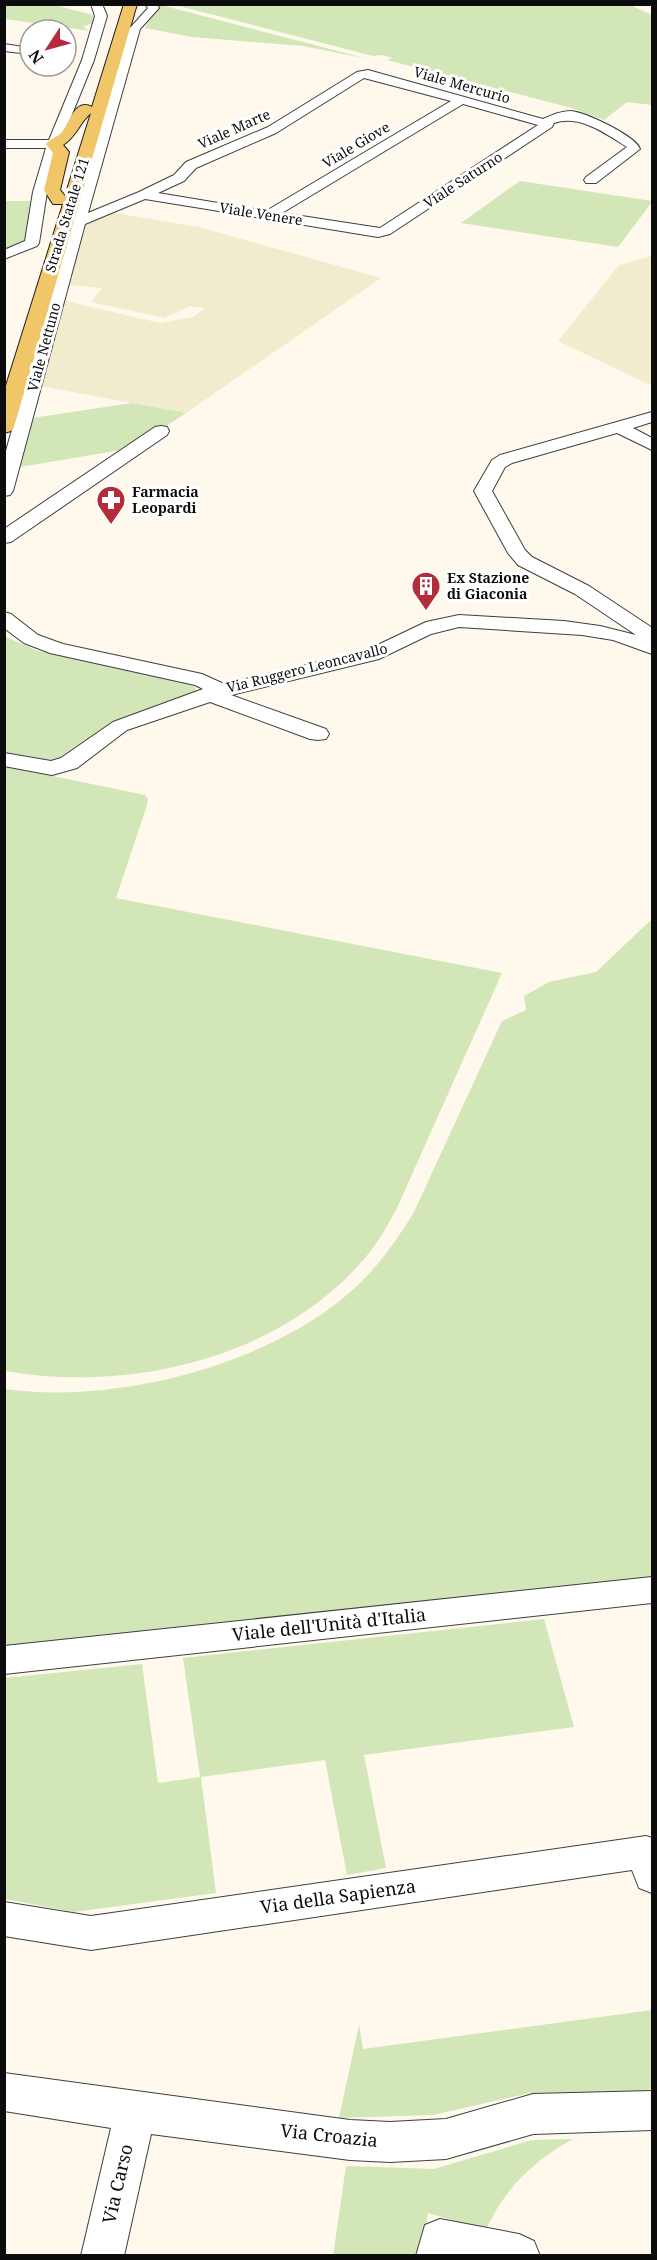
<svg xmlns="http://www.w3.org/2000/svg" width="657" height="2260" font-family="'Noto Serif',serif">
  <rect width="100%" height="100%" fill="#fef9ec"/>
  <path fill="#f2ecce" d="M114,213L199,227L381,278L186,413L40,386L66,301L160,323L193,317L205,308L190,306L164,318L91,302L102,288L70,285L84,224Z
    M652,256V386L558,341L619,265Z"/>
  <path fill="#d3e6b8" d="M5,5H55L93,15V23L83,27L90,31L5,19Z
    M155,5H161L368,59L303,46L192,37L145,28Z
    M175,5H630L652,15V105L627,102L604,120L572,108L387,60L392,58L382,55L373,56Z
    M520,181L652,201V202L618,247L461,223Z
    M5,201H32L28,212H33L28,242L5,253Z
    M132,403L186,413L133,448L20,467L32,418Z
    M4,636L38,651L183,682L195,687L196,691L193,696L68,757L51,762L5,755Z
    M4,766L145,795L148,799L147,805L116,898L502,973L397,1208C387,1226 378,1243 365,1258C281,1358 129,1393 5,1371Z
    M651,920H652V1577L5,1647V1389C117,1405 276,1364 359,1284C381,1263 398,1238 414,1212L502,1021L526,1010L524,996L549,982L596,972Z
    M544,1619L574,1727L364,1755L386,1868L347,1875L325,1760L201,1777L216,1893L74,1912L5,1899V1678L142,1664L158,1783L200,1777L183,1658Z
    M652,2010V2088L641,2093H530L433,2115L339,2118L359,2025L363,2049Z
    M573,2139C534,2160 504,2189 486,2230L428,2213L421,2255L333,2256L346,2166L434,2169L532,2140Z"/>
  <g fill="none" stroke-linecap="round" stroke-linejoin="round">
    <g stroke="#3f3f3f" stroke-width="2">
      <path id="minor" d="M91,4H102L107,16L94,60L60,144L47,192L39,243L37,246L4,259V250L25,241L33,192L46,148H4V140H49L82,60L95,16Z
        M145,4H157L159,8L140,29L88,213L139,192L174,175L186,162L268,127L357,72L368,70L543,119C552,115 561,111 571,111C585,112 636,136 640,149L596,183H586L584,180L586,177L627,147C606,134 580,114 554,123L552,127L390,234L378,237L145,199L85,224L13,491L10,495L4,496V458L82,183L129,29L148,8ZM364,78L451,101L266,211L158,193L184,181L196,168L276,133ZM463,104L538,125L380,228L282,213Z
        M4,44L30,48V54L4,51Z
        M652,412V422L633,428L652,438V450L617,433L512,463L505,467L492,491L525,550L532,557L589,586L651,627L652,654L613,640L582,635L459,627L431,634L379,659L231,695L326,729L329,734L326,739L318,740L310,739L210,702L127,730L77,768L52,775L4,766V753L51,761L61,758L113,722L203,689L195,685L50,653L24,643L4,628V612L11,614L38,635L63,644L202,674L224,684L365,651L426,622L459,615L564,621L600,626L636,635L575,594L518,565L508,553L474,491L492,460L500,455Z
        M161,426L167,427L169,431L167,435L11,542L4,543V529L155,427Z
        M652,1577V1603L4,1674V1646Z
        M646,1836L652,1838V1893L639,1888L632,1870L91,1950L4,1936V1902L91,1916Z
        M4,2073L350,2120L390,2122L446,2119L533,2094L652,2091V2130L533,2134L446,2159L390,2162L350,2160L151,2134L124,2256H81L111,2128L4,2111Z
        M440,2219L519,2234L534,2241L540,2256H416L425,2225Z"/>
    </g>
    <g stroke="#1d1d1d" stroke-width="2">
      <path id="major" d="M124,4H137L14,427L11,431L4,433V392L63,204H53L44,190L53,153L46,144C50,139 58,137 62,132C70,122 75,98 92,107ZM91,113L65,196L60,190L69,152L63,145C77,136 79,123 91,113Z"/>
    </g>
    <use href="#minor" fill="#fff" fill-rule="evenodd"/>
    <use href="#major" fill="#f1c669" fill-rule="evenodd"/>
  </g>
  <defs>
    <g id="pharmacy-pin" transform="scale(1.5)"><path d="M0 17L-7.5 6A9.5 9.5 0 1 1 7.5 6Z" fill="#b32c3c" stroke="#fff"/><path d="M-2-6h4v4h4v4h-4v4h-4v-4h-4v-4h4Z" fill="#fff"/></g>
    <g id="building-pin" transform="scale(1.5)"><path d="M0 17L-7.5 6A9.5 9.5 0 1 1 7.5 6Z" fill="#b32c3c" stroke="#fff"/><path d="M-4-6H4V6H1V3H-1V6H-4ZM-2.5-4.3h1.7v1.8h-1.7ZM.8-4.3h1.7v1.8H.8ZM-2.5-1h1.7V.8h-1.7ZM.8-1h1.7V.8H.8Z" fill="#fff"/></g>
  </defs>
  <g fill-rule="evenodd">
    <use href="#pharmacy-pin" x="111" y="500"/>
    <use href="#building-pin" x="426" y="586"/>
  </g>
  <g text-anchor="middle" stroke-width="6" stroke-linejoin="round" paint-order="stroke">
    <g font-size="14" fill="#0c0c0c" stroke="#fff">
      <text transform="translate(462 85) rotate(16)" y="5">Viale Mercurio</text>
      <text transform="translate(234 129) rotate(-24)" y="5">Viale Marte</text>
      <text transform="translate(356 145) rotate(-31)" y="5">Viale Giove</text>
      <text transform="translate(463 180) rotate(-33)" y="5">Viale Saturno</text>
      <text transform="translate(261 214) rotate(9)" y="5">Viale Venere</text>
      <text transform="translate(67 215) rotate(-73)" y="5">Strada Statale 121</text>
      <text transform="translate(44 347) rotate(-75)" y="5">Viale Nettuno</text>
      <text transform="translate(307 668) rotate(-14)" y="5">Via Ruggero Leoncavallo</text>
    </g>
    <g font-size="14" font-weight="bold" fill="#0c0c0c" stroke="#fff" text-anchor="start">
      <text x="132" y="497">Farmacia<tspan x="132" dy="16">Leopardi</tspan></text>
      <text x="447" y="583">Ex Stazione<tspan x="447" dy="16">di Giaconia</tspan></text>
    </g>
    <g font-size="18" fill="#0c0c0c" stroke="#fff">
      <text transform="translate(329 1625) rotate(-6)" y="6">Viale dell'Unità d'Italia</text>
      <text transform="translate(338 1897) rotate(-8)" y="6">Via della Sapienza</text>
      <text transform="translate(329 2136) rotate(6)" y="6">Via Croazia</text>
      <text transform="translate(118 2184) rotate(-77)" y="6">Via Carso</text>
    </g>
  </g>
  <rect width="657" height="2260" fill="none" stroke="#0c0c0c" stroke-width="12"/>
  <g transform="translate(48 48) rotate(234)"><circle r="28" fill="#ffffff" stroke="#9e9e9e" stroke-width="1.5"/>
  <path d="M0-4.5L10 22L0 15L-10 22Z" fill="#b32c3c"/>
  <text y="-9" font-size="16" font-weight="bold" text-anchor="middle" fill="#0c0c0c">N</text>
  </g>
</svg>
